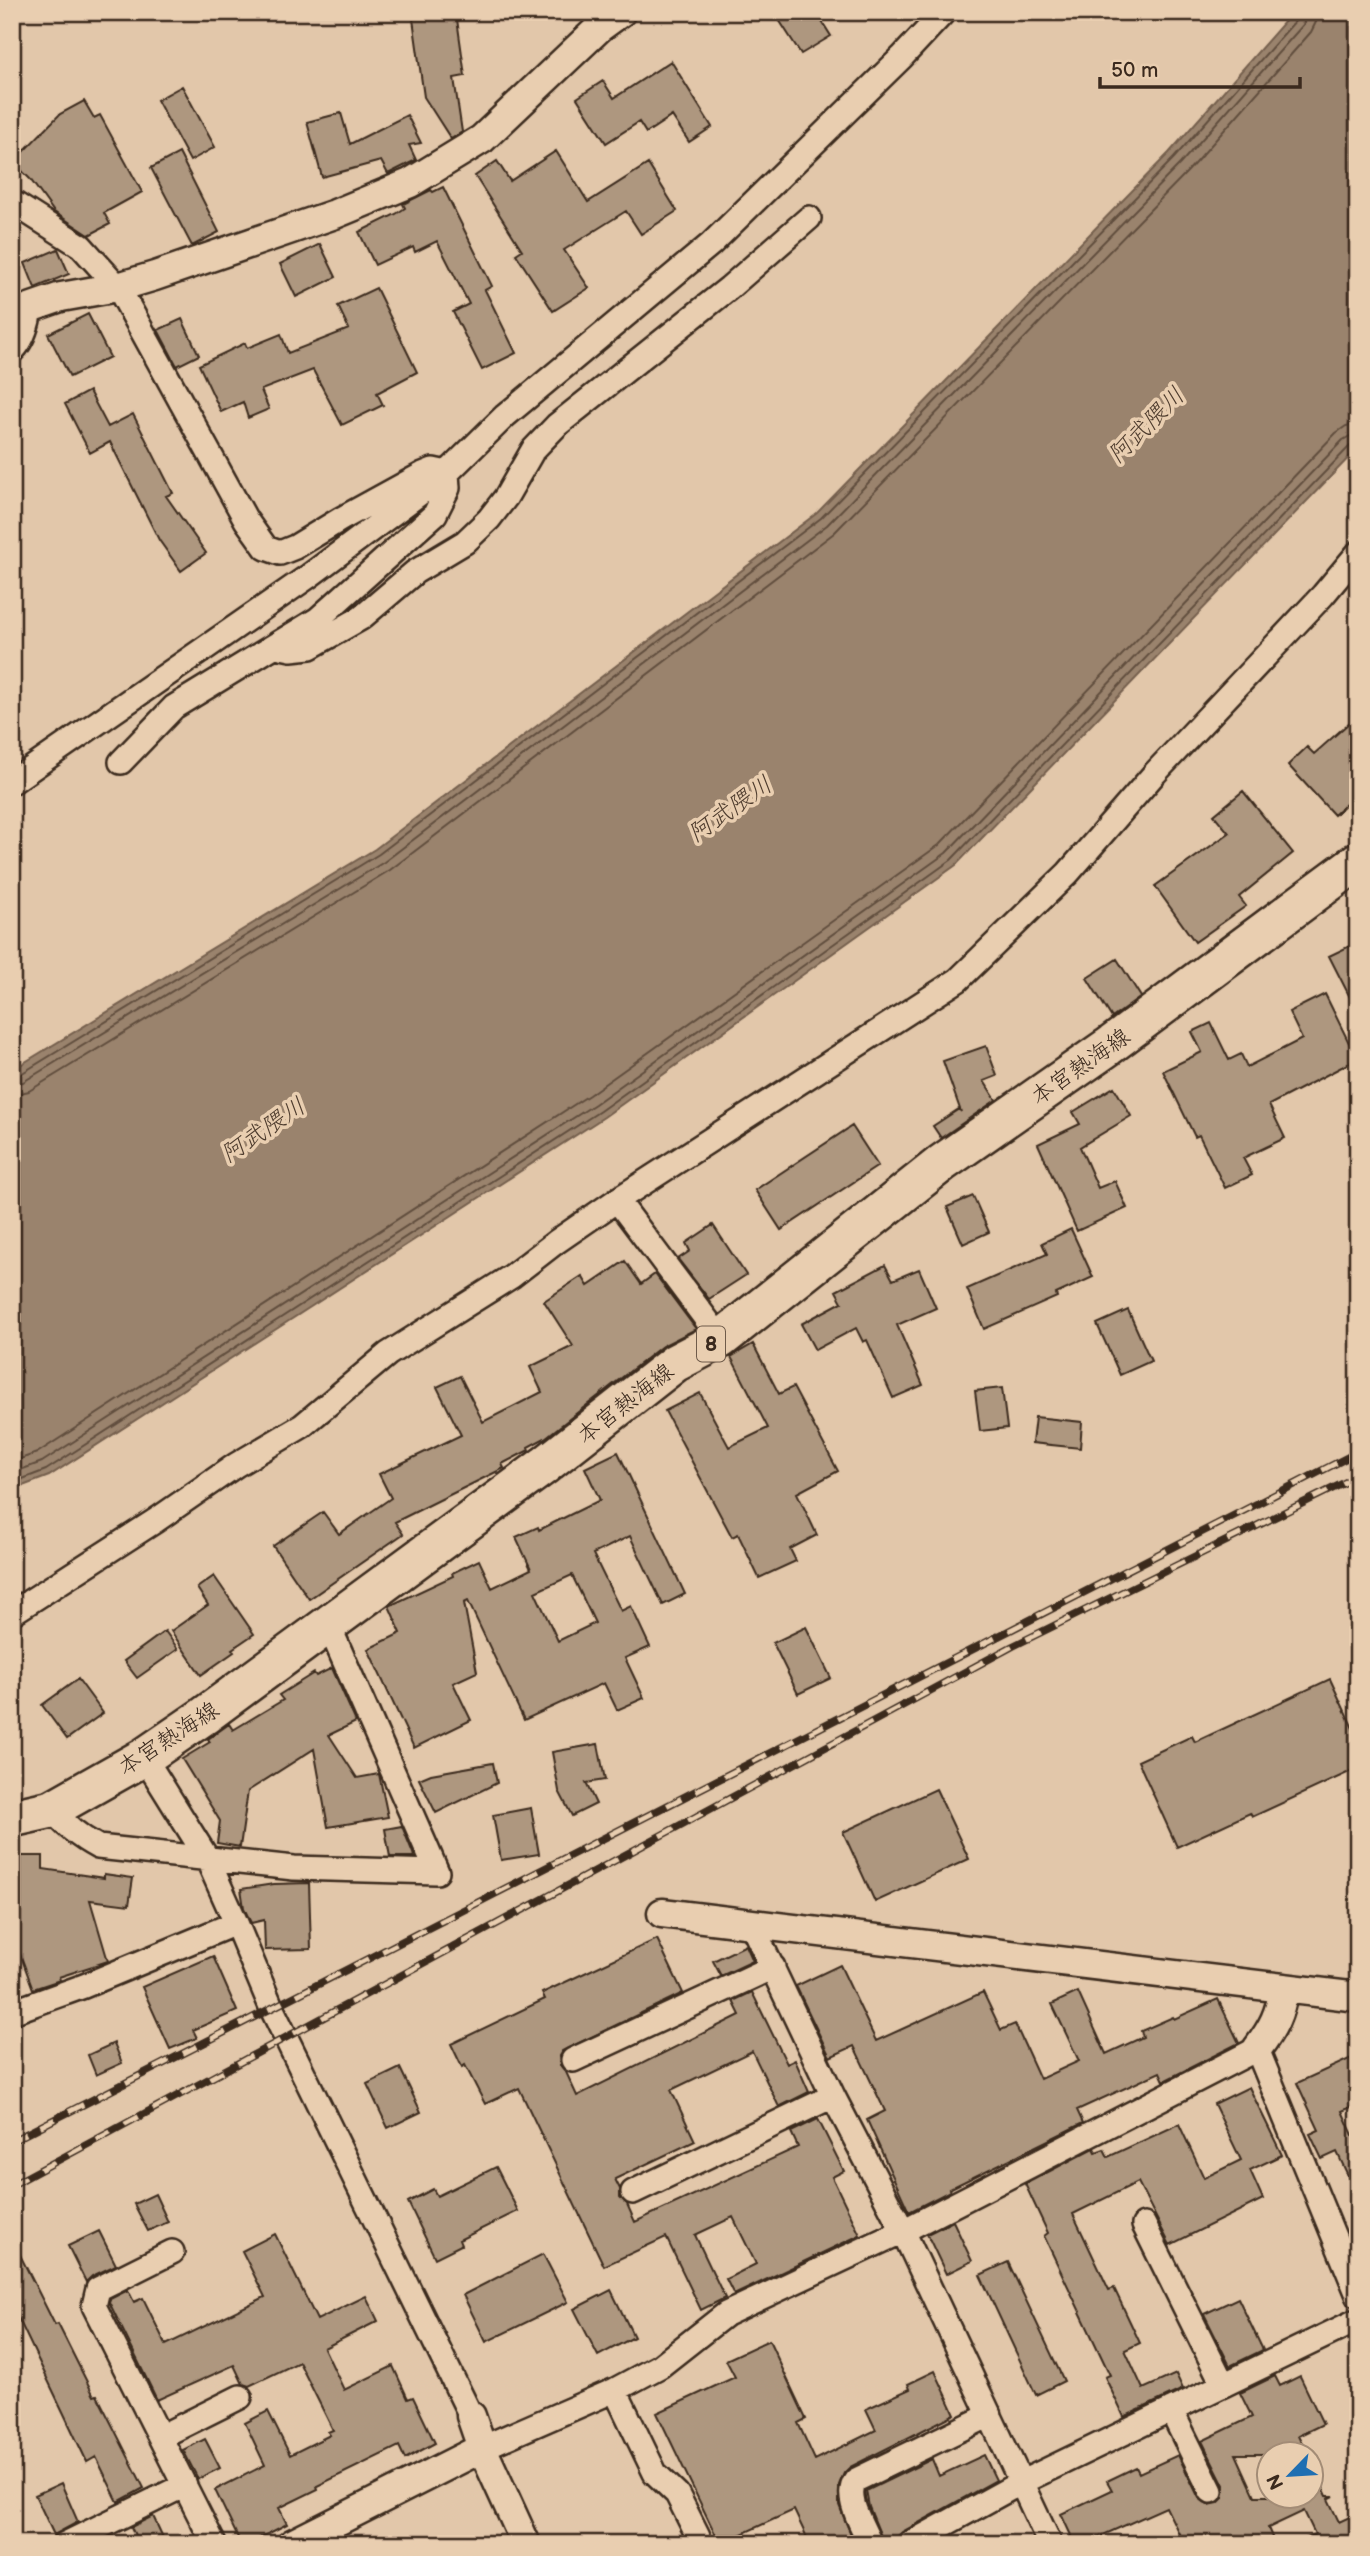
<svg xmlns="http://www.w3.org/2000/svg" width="1370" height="2556" font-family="'Balsamiq Sans','Klee One',sans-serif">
  <rect width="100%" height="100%" fill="#e2c7aa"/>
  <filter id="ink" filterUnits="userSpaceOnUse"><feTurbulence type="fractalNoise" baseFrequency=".0143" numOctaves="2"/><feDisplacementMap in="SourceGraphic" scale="14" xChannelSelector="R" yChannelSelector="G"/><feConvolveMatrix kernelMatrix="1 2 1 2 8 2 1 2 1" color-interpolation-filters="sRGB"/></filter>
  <g filter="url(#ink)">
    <path fill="#9a836d" stroke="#745f4d" stroke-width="2" d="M1293,12H1358V448L956,865L604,1117L49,1476L12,1490V1070L375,849L817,513L1169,153Z"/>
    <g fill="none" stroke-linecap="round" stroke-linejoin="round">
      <path stroke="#614e3e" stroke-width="2" d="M12,1076L19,1075L379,854L821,518L1174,158L1296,20L1298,12
        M12,1084L23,1082L384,862L827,525L1180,164L1303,25L1307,12
        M12,1095L29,1091L390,870L834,533L1188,171L1311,32L1316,22L1317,12
        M12,1462L37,1453L589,1095L939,845L1336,433L1346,426L1358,424
        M12,1473L42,1462L595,1104L946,853L1343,440L1350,436L1358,435
        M12,1483L46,1470L600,1111L951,860L1350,446L1358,444"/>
    </g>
    <path fill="#ae977f" stroke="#3b2a1e" stroke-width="2" fill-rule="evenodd" d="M412,12H456L465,76L454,78L462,132L451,139L424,97Z
      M774,12H816L831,36L801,54Z
      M671,61L712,127L689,142L672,116L646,133L639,122L606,143L577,98L603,81L614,98Z
      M182,86L215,147L190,161L157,100Z
      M84,101L94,118L100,115L142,192L104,213L110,224L89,235L54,212L30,179L13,162L60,114Z
      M341,113L350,144L407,115L421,143L409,145L416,160L388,174L381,161L322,177L307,122Z
      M556,151L588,202L648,164L677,211L641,234L626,211L564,250L589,288L553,311L516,254L522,250L475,176L497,161L510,181Z
      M179,153L219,232L192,246L151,168Z
      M443,187L492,286L485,290L516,353L482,370L453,312L469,304L437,241L415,252L413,247L375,265L359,232L396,214L405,208L403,204L431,190L433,192Z
      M320,244L336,277L296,297L280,264Z
      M58,249L69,274L35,288L25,263Z
      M376,288L417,372L377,393L383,405L342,425L313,370L261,390L269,409L248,418L243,402L221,412L199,365L245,343L247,348L281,334L288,353L349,329L338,306Z
      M88,314L110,357L70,377L48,334Z
      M182,319L199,355L177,366L158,330Z
      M89,391L108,427L133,414L173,493L166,496L206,553L181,571L159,540L110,442L90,453L65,404Z
      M1358,715V793L1334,815L1288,765L1307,747L1314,754Z
      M1243,791L1293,853L1239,897L1246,906L1195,942L1155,886L1229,833L1214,815Z
      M1358,942V1013L1329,956Z
      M1117,959L1141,997L1112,1018L1087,978Z
      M1325,994L1357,1059L1269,1105L1285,1138L1243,1158L1252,1175L1225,1188L1199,1135L1195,1137L1163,1071L1202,1052L1192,1032L1211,1023L1229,1060L1241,1054L1247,1067L1302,1039L1289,1012Z
      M986,1046L997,1076L984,1081L996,1100L941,1138L933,1126L959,1109L961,1112L943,1061Z
      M1114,1087L1131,1116L1080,1147L1098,1188L1115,1181L1127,1208L1077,1231L1038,1144L1080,1124L1073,1112Z
      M852,1126L878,1166L781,1230L755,1190Z
      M973,1196L989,1232L963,1244L947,1207Z
      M713,1225L746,1275L709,1299L678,1259L690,1251L686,1243Z
      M1071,1229L1093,1277L1056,1294L1057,1297L984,1329L967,1289L1047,1254L1042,1243Z
      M625,1261L641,1284L655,1274L696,1329L662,1346L545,1438L528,1447L529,1450L502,1464L504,1468L395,1522L403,1534L309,1599L273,1546L323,1512L339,1534L391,1498L379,1474L461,1435L437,1387L460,1376L483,1422L542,1392L530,1367L573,1346L544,1301L582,1276L588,1286Z
      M885,1265L893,1280L919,1269L936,1308L897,1325L923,1385L893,1398L867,1340L863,1342L856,1328L815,1350L801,1324L842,1302L836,1291Z
      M1128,1310L1151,1361L1120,1375L1097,1324Z
      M753,1344L779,1394L793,1387L838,1471L797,1493L817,1535L790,1549L796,1561L759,1578L738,1534L732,1537L665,1411L700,1393L729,1447L768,1428L731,1357Z
      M1002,1388L1007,1428L980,1431L975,1391Z
      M1035,1417L1082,1422L1080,1448L1032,1443Z
      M618,1452L685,1594L663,1605L630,1536L593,1554L621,1611L631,1606L650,1647L625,1658L644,1698L617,1710L604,1683L524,1720L468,1601L464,1603L477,1672L453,1683L471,1720L414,1748L368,1649L401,1633L389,1606L453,1576L452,1573L479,1560L492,1588L531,1569L516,1537L538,1527L539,1530L600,1500L585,1468ZM572,1575L595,1623L558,1641L535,1592Z
      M214,1576L254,1634L232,1649L234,1652L201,1675L171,1631L208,1605L197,1588Z
      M806,1627L831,1678L798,1694L773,1643Z
      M165,1631L178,1649L137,1678L124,1661Z
      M332,1668L356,1722L329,1735L357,1778L379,1774L388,1817L328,1827L314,1749L248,1791L240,1847L217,1843L220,1821L182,1759L210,1742L208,1739L229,1724L233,1730L283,1700L279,1695L314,1673L316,1676Z
      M78,1679L103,1713L67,1739L42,1705Z
      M1330,1679L1358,1739V1768L1252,1817L1250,1813L1177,1847L1138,1761L1192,1736L1195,1742Z
      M598,1744L605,1780L586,1783L596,1804L572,1816L559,1791L552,1752Z
      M493,1763L497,1783L436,1813L419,1779L431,1774Z
      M936,1789L969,1859L875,1902L843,1832Z
      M531,1808L539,1854L501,1860L493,1815Z
      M402,1826L413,1853L414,1857H390L385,1829Z
      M22,1856H43V1869L104,1878V1874L133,1878L129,1905L90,1900L108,1961L59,1977L60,1980L33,1989L19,1951L20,1883H12V1857Z
      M309,1883L311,1949L265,1950L264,1920L251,1923L244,1908L241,1889L274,1884Z
      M657,1939L683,1993L562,2051L559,2056L560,2065L566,2072L577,2096L740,2015L733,2001L752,1992L787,2064L795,2060L809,2092L779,2107L752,2051L671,2090L695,2141L615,2179L620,2189V2197L627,2204L635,2222L798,2147L791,2132L818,2119L844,2171L832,2177L860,2235L734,2295L726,2279L756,2264L733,2217L695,2235L725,2298L701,2310L666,2237L604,2266L519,2088L485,2104L465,2065L462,2067L451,2044L545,1999L542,1993Z
      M746,1945L753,1961L721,1976L713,1961Z
      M213,1956L237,2011L193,2030L197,2038L170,2049L142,1987Z
      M840,1965L876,2041L983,1992L1001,2030L1015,2024L1040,2079L1079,2061L1052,2004L1078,1992L1106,2054L1143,2037L1141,2031L1173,2017L1174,2019L1218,1999L1239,2043L1164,2081L1160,2072L1077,2110L1083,2123L949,2189L950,2191L909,2212L867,2120L885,2111L854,2046L830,2057L796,1986Z
      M114,2043L122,2063L96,2075L88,2055Z
      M1358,2055V2104L1342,2111L1358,2146V2197L1337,2152L1322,2159L1310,2134L1319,2130L1297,2083Z
      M400,2068L421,2112L388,2128L367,2084Z
      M1249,2087L1282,2155L1250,2170L1263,2199L1170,2245L1138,2182L1073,2214L1109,2290L1114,2288L1140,2343L1125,2350L1143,2389L1176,2374L1183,2389L1124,2417L1105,2377L1110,2375L1044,2236L1048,2233L1025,2184L1094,2148L1096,2152L1104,2149L1108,2157L1179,2124L1204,2178L1241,2160L1214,2104Z
      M496,2167L518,2211L459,2240L461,2245L435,2258L408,2202L433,2189L437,2196Z
      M155,2194L168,2222L148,2231L134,2204Z
      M953,2221L972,2261L946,2274L927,2234Z
      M99,2231L116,2265L92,2276L86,2282L68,2246Z
      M275,2234L317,2320L366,2296L378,2321L324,2348L344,2390L393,2366L408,2399L413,2397L435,2443L405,2459L399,2446L317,2486L318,2489L279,2508L287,2524L248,2544H241L215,2490L265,2465L245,2423L268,2411L290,2455L330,2435L328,2432L333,2430L299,2362L249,2386L243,2384L234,2365L157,2400L109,2302L110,2299L128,2290L134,2302L143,2298L166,2345L265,2297L242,2251Z
      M12,2239L55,2325L58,2324L94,2396L97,2395L144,2488L118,2502L96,2457L87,2462L12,2305Z
      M543,2254L568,2302L486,2342L463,2295Z
      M1008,2262L1064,2381L1036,2395L980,2275Z
      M611,2290L634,2337L598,2356L574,2309Z
      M1238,2298L1263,2350L1230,2366L1204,2314Z
      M769,2340L806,2419L798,2423L815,2460L876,2430L866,2409L910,2389L908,2384L935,2371L955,2414L850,2467L844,2473L839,2485V2505L855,2544H810L794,2510L720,2544L657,2413L735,2377L726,2360Z
      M1275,2376L1280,2386L1300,2376L1323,2424L1298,2436L1307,2454H1236L1255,2496H1311V2462L1327,2496H1334L1328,2499L1339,2522L1358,2513V2544H1294L1315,2534L1304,2511L1268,2528L1275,2544H1184L1166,2507L1083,2544H1075L1061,2514L1112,2490L1107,2481L1136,2467L1139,2473L1178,2455L1199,2498L1209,2505L1218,2503L1223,2498L1224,2485L1202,2441L1252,2417L1240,2393Z
      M205,2439L220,2468L198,2479L183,2450Z
      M984,2455L996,2480L902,2532L897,2537L895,2544H884L869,2507L866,2491L932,2459L939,2476Z
      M61,2483L78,2522L54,2535L35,2495Z
      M153,2516L166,2544H139L131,2527Z"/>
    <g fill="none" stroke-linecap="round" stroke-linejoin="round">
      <g stroke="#3b2a1e" stroke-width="28">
        <path id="minor" d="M12,202L81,246L118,287L246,520L266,548L280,553L295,547L341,519L423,474L433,470L447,473L448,488L435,514L318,619L174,707L121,762
          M12,351C21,343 25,332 28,320L22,311
          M276,646L291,649L310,647L361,618L415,572L465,542L489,519L506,497L533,450L557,425L729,288L809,218
          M12,782L309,576L447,473L505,416L711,244L902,57L944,12
          M617,1200L721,1339
          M12,1613L155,1521L236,1465L302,1426L388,1354L512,1276L556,1242L617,1200L958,980L1068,873L1155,773L1323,595L1358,553
          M144,1757L207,1858L236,1923
          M52,1809C65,1826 79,1837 98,1847L294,1868L437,1872L329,1626
          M751,1923L833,2096L903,2231L1050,2544
          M12,2012L84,1986L236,1923L272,2009L471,2416
          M573,2060L773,1967
          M633,2192L833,2096
          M1144,2225L1223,2384
          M172,2252L98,2289L94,2306L214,2544
          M615,2390L655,2473L677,2494L698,2536V2544
          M1171,2410L1211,2491
          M160,2437L240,2397
          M482,2448L615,2390L660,2366L726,2314L903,2231L1257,2049L1358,2295
          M65,2544L185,2485
          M870,2544C863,2526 843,2497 856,2480L990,2415
          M909,2544L1020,2483L1358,2320"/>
      </g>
      <g stroke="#3b2a1e" stroke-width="33">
        <path id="tertiary" d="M12,314L61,297L118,287L155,276L335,214L410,183L482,139L599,28L621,12
          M662,1913L1358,1997
          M1257,2049C1273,2028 1280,2014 1284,1988
          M471,2416L482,2448L526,2544
          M292,2544L482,2448"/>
      </g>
      <g stroke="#3b2a1e" stroke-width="42">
        <path id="primary" d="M12,1818L52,1809L144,1757L204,1716L545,1465L675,1363L721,1339L942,1163L1108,1047L1358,861"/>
      </g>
      <use href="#minor" stroke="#e9ceb0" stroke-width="23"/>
      <use href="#tertiary" stroke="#e9ceb0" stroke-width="28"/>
      <use href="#primary" stroke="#e9ceb0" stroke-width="37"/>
      <g stroke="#3b2a1e" stroke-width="8">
        <path id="rail" d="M12,2141L1358,1452
          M12,2185L1013,1646L1358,1476"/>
      </g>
      <use href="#rail" stroke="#e9ceb0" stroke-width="5" stroke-dasharray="16" stroke-linecap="butt"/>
    </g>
  </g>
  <g text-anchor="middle" stroke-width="7" stroke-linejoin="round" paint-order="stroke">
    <rect fill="#e9ceb0" stroke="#6f5b4a" stroke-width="2" x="697" y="1326.5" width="28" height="35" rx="5"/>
    <g font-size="21" font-weight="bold" fill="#3b2a1e">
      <text x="711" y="1351">8</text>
    </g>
    <g font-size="23" fill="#3b2a1e" stroke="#e9ceb0">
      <text transform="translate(1080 1066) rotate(-35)" y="8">本宮熱海線</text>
      <text transform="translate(625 1403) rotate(-38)" y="8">本宮熱海線</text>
      <text transform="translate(168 1738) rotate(-33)" y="8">本宮熱海線</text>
    </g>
    <g font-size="24" font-style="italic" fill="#4e3c2e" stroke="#e9ceb0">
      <text transform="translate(1146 425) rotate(-45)" y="8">阿武隈川</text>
      <text transform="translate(730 809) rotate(-35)" y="8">阿武隈川</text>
      <text transform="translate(263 1130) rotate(-34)" y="8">阿武隈川</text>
    </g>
  </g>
  <rect width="1370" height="2556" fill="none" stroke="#e9ceb0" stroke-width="42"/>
  <rect x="21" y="21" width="1328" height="2514" fill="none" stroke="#3b2a1e" stroke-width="2.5" filter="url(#ink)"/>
  <g transform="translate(1290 2475) rotate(245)"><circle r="33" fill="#e9ceb0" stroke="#a38c76" stroke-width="2"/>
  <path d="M0-5L12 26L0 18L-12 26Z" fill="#1f6fb2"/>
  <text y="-10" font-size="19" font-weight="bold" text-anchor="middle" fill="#3b2a1e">N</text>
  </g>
  <path d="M1100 77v10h200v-10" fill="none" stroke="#3b2a1e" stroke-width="3.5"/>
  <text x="1111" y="77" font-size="21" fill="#3b2a1e" stroke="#e9ceb0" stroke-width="5" paint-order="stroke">50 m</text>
</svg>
